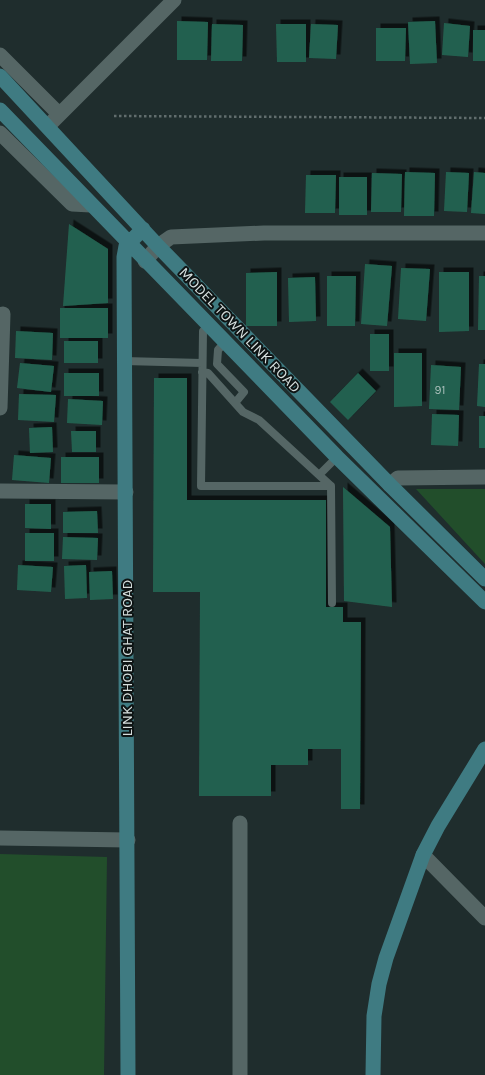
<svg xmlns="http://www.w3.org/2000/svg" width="485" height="1075" font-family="Karla,sans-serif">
  <defs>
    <filter id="shadow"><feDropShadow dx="4.5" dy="-4.5" stdDeviation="0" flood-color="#0009"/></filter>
  </defs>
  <rect width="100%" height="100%" fill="#1f2d2d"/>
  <path fill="#224e2b" d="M416,489H485V564Z
    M0,854L107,857L104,1075H0Z"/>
  <path fill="#24614f" filter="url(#shadow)" d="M177,21L208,22L207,60H177Z
    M435,21L437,63L410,64L408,22Z
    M444,23L470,26L468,57L442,55Z
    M212,24L243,25L242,61H211Z
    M276,24H306V62H277Z
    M311,24L338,25L336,59L309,58Z
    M376,28H406L405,61H376Z
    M473,30H485V61H473Z
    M405,172L435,173L434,216H404Z
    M446,172L469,173L467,212L444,211Z
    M474,172L485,173V214L471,213Z
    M372,173L402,174L401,212H371Z
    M306,175H336L335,213H305Z
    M339,177H367V215H339Z
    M69,224L108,249V303L63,306Z
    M365,264L392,266L387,326L361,324Z
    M401,268L430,269L426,321L398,319Z
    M277,272V326H246V273Z
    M439,272H469V331L439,332Z
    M327,276H356L355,326H327Z
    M479,276H485V330H478Z
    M315,277L316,321L289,322L288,278Z
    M60,308H108V338H60Z
    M16,331L53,333L52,360L15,358Z
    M370,334H389V371H370Z
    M64,341H98V363H64Z
    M394,353H422V406L394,407Z
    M20,363L54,366L51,392L17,388Z
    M479,364H485V407L477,406Z
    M431,365L461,367L459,410L429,409Z
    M64,373H99V396H64Z
    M358,373L376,391L348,420L330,402Z
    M154,378H187V500H326V607H343V622H361L360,809H341V749H308V765H271V796H199L200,592H153Z
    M19,394L56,395L54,422L18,420Z
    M68,399L103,401L102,425L67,423Z
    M432,414L459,415L458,446L431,445Z
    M479,416H485V448H479Z
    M52,427L53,452L30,453L29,428Z
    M71,431H96V452H72Z
    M14,455L51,458L49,483L12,480Z
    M61,457H99V483H61Z
    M343,487L390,527L392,607L344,601Z
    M25,504H51V529L25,528Z
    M97,511L98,533H63V512Z
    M25,533H54V561H25Z
    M63,537L98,538L97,560L62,559Z
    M18,565L53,567L51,592L17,590Z
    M86,565L87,598L65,599L64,566Z
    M112,571L113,599L90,600L89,572Z"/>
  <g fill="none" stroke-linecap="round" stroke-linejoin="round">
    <path stroke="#616d6d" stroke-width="2.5" stroke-dasharray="2.5 2.5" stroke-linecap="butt" d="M114,116L485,118"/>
    <path stroke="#556665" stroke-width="8" d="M209,325L203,331L201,486H331
      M225,342L218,350L217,364L244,392L235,403
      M124,361L202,363
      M202,372L208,373L243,412L259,420L331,486L332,603
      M319,475L337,457"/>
    <path stroke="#556665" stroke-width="15" d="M0,55L59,114
      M48,126L174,0
      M0,133L72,204L91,205
      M145,261L158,246L171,237L264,233H485
      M0,408L3,314
      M390,485L398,478L485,477
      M0,491L126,492
      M240,823V1075
      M0,838L128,840
      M423,855L485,918"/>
    <path stroke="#3f7b82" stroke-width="15" d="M0,76L158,246L390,485L485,579
      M0,110L337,457L485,602
      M128,1075L124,257L126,246L143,229
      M373,1075L374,1016L379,984L386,958L423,855L438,826L485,749"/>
  </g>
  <g text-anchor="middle" stroke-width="4" stroke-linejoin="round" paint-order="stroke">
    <g font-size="12" fill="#a9bfba">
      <text x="440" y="394">91</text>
    </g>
    <g font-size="15" fill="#d5dedd" stroke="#0e1414">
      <text transform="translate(240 330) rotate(46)" y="5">MODEL TOWN LINK ROAD</text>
      <text transform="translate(127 658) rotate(-90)" y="5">LINK DHOBI GHAT ROAD</text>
    </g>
  </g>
</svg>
